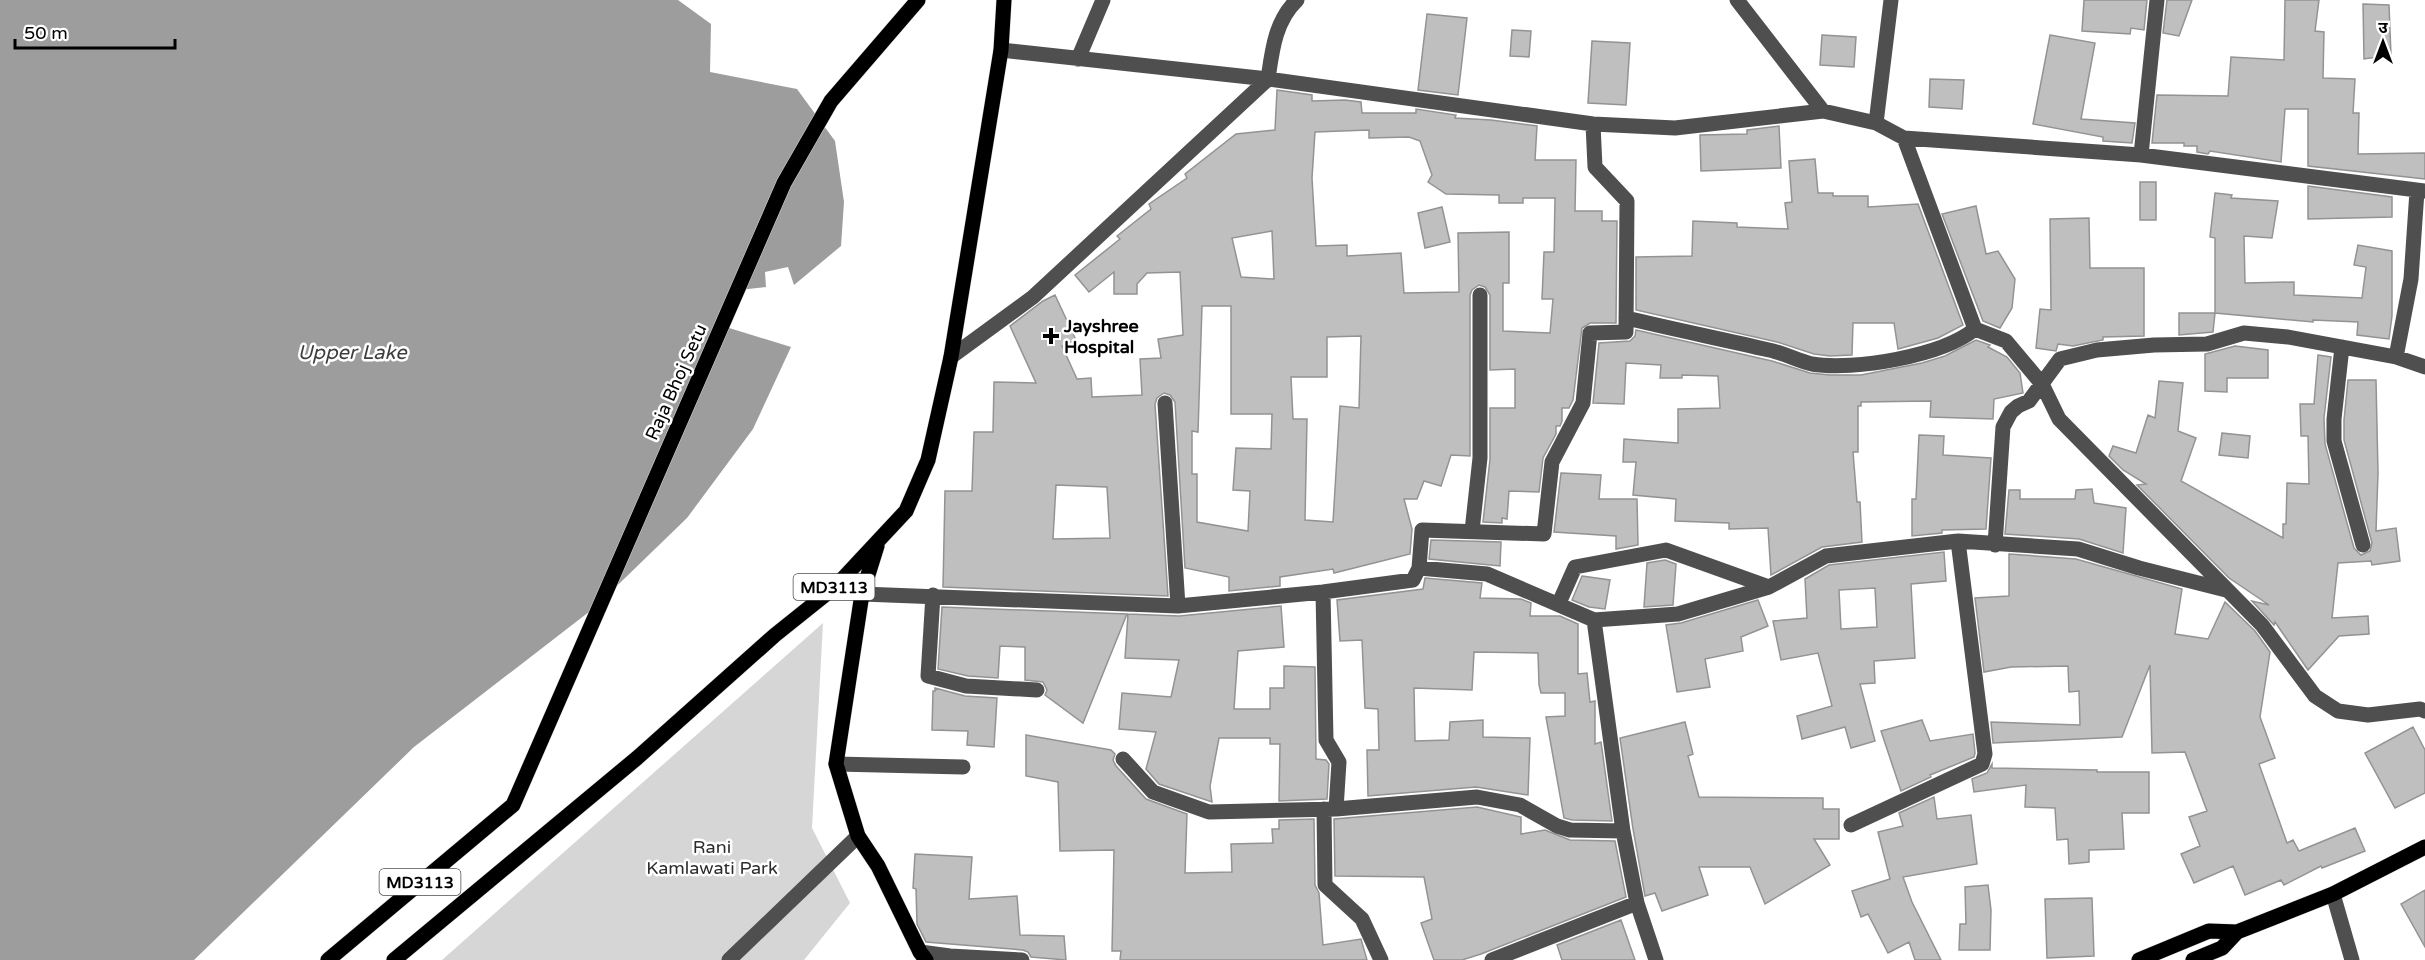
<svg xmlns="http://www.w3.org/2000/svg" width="2425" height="960" font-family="'Varela Round','Noto Sans Devanagari',sans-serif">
  <rect width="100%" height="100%" fill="#fff"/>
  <path fill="#d6d6d6" d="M823,623L812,828L850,903L804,960H442Z"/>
  <path fill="#9d9d9d" d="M0,0H678L711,24L710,72L797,89L835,141L844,202L841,246L794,285L788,267L765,272L766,287L730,291L726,327L791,347L753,429L687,518L594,608L414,747L194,960H0Z"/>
  <path fill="#bfbfbf" stroke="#939393" stroke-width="1.5" fill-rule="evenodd" d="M2084,0H2147L2144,30L2131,28L2130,34L2082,31Z
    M2167,0H2192L2179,36L2163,33Z
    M2285,0H2319L2315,31L2324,32L2323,78L2355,79L2353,113H2359L2358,154L2425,153V179L2308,166V109H2285L2281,162L2210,151L2208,154L2197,152V146H2184V143H2152L2157,95L2228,96L2231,57L2284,60Z
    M2363,4L2389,5L2391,55L2364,59Z
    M1427,14L1467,18L1458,95L1418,90Z
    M1512,30L1531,31L1529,57L1510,56Z
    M1822,35L1856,37L1854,67L1820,65Z
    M2050,35L2095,43L2081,119L2135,123L2132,143L2103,141V137L2033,124Z
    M1592,41L1630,43L1626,105L1588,103Z
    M1930,79L1964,80L1962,109L1929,107Z
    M1277,90L1312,95V101L1345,100L1361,102L1362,113H1416V109L1456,115L1455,118L1491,120L1537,126L1535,160H1576L1575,211H1602V221H1617L1616,323H1590L1582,328L1573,400L1569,408H1562V421L1560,426H1556V434L1543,458L1539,492L1509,491L1507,519L1502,518V523L1483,522L1490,459V408H1515V369L1490,370V295L1485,287L1479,285L1472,290L1470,295V456L1451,455L1441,486L1424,481L1417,499H1404L1412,529L1410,554L1334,573L1333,569L1280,577V586L1229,591V577L1185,568L1175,402L1170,395L1164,393L1157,398L1155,404L1168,596L943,587L945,491H972L974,432H993L994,382L1036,383L1010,326L1043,301L1055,295L1076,340L1062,346L1077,379L1091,378L1092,397L1142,395L1140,359L1161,358L1158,339L1183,335L1180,272L1147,273L1137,284V294H1114V272L1089,292L1075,275L1120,239L1117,236L1151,209L1149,204L1187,178L1185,174L1236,134L1275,130ZM1369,130V138L1409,137L1420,141L1432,175L1428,182L1446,194L1499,195V203H1523V198H1555L1554,252H1544L1542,299H1553L1550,333L1503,331V283H1509V232L1458,233L1459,292L1404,293L1401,253L1347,256V245L1316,246L1312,178L1315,132ZM1272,231L1274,279L1241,277L1232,238ZM1202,306H1231V414H1272L1271,449L1236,448L1233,490L1250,491L1248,531L1197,522V474H1192V431L1198,432ZM1361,336L1359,408L1340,406L1333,522L1305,520L1307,419H1293L1291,377H1327V337ZM1056,485L1107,487L1110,538L1053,539Z
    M1779,126L1781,168L1701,171L1700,135L1747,134V130Z
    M1815,159L1818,193H1833V196H1868V207L1918,204L1963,325L1938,338L1898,349L1894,323H1853L1852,355L1830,356L1814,354L1777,342L1636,310V257L1692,256L1693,221L1737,223V227L1788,229L1785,203L1792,202L1789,161Z
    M2140,182H2156V220H2140Z
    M2308,186L2392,197V217L2308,219Z
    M2215,193L2232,195L2231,198L2278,201L2272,238L2244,236L2245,283L2294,282V295L2362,298L2366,267L2354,265L2358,245L2392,251V316L2389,339L2357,335L2358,322L2313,320V322L2215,313V238L2210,237Z
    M1976,206L1986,254L1998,251L2015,279L2012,308L2000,328L1983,321L1942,214Z
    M1442,207L1450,242L1425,248L1418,213Z
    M2089,218L2090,268H2144V336L2103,337V340L2073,346L2058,344L2056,351L2036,348L2040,309L2051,310L2050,219Z
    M2179,313H2215L2213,332L2179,335Z
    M1636,330L1772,361L1810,373L1830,375H1861L1922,363L1945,356L1976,340L1990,345L1988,347L2007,357L2020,373L2023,393L1994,399L1993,419L1930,417L1931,401L1861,402V406H1858V452H1853L1857,502H1860L1862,542L1822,547L1771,575L1768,528L1729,529V523L1675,521L1676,499L1633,495L1636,462H1623L1624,439L1678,443V409L1720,408L1718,376L1682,375V378H1660L1661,365L1626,363L1624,404L1593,403L1599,343L1630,341L1635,336Z
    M2235,346L2268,350V378H2227V392L2205,391V354Z
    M2318,355L2331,357L2324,418L2325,444L2354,548L2361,555L2370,551L2372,543L2344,440V420L2348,380H2376L2378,473L2376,531L2396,528L2400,561L2372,565L2371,561L2338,563L2332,618L2368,616L2369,634L2339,636L2308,670L2275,622L2274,625L2252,601L2269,605L2229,578L2137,485L2146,484L2123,470L2109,456L2113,446L2136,453L2148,415L2155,418L2159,381L2183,383L2178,431L2196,438L2181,481L2283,538V524H2286L2287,483L2309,484L2308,436H2301L2300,404H2314Z
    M2222,433L2250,436L2248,458L2219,455Z
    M1919,435L1944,436L1943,455L1991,458L1986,529L1942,530V533L1912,536V499H1916Z
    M1561,473L1601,475L1599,499H1637L1638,545L1616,549V536L1554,532Z
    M2092,489L2094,503L2126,508L2123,553L2079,539L2005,534L2009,490H2020V499H2075L2076,490Z
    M1431,540L1501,542L1500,566L1429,559Z
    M1944,552L1946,581L1911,584L1915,658L1874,661L1875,683L1860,684L1875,741L1851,748L1845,727L1802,739L1797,716L1832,706L1818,653L1781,660L1773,621L1807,618L1805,579L1829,565ZM1875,588L1877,627L1841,629L1839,590Z
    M2009,554L2076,559L2182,589L2175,634L2208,639L2225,602L2255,631L2270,652L2260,717L2275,758L2259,764L2287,843L2293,840L2299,851L2355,828L2365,851L2322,868L2321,866L2284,885L2281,880L2245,895L2233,866L2194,883L2181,854L2200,846L2189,817L2207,811L2185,752L2152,753L2150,665L2122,737L1993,743L1991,722L2080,725L2079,691L2069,692L2068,666L2011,667L1984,672L1975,598L2009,596Z
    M1665,560L1676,564L1673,605L1644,607L1647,563Z
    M1582,576L1610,580L1605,609L1589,607L1572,600Z
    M1425,578L1482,583L1480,598L1521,599L1531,603L1530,616H1560L1578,624V674L1587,673L1590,702L1595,701V744L1601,742L1612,821L1572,820L1564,818L1546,717L1565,716V693H1541L1539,685L1538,653L1474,652L1472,690L1414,688L1415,741L1449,740L1450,722L1483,720V737L1530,738L1528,795L1476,787L1368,796L1367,750H1379L1378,709L1365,708L1362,640L1340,641L1337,600L1423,589Z
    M1758,600L1768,626L1741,637L1743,651L1705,659L1710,687L1677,692L1666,625L1681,623Z
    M1281,606L1284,647L1238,651L1234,709H1270V688H1284V666L1315,667L1316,759L1326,760L1329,764L1327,799L1279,801L1280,744H1270V738H1219L1210,786L1212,802L1159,784L1146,769L1156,732L1119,729L1122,693L1171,697L1179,660L1125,658L1128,614L1179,616Z
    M942,607L1127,614L1083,723L1045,695L1047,690L1043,682L1025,680V647L1000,646L998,678L968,676L938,669Z
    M935,688L965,696L997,698L994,747L967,745L968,731L932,730L933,691H935Z
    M1922,720L1930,741L1973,734L1975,753L1974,757L1930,775L1931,777L1901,791L1881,731Z
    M1685,722L1693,754L1688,756L1699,797L1823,798V809H1839V839H1814L1830,865L1765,904L1750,867H1699L1708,895L1662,911L1655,893L1645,896L1633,829L1620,738Z
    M2413,727L2425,750V793L2395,808L2365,753Z
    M1026,735L1111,750L1115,754L1113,760L1116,766L1146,799L1187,814L1185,873L1232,872L1231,844L1273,843L1272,829H1279V820L1314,819L1315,885L1319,893L1323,945L1361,939L1367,960H1120L1121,951H1112L1114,850L1060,851L1058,782L1026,776Z
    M1992,764V768L2097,770V772H2149V813H2122L2124,849L2089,850V862L2069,864L2068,839L2057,840L2055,808L2025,807L2026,785L1974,792L1972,779L1987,773Z
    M1934,797L1937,819L1971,815L1977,864L1903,877L1912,902L1941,960H1915L1909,942L1888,953L1868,914L1861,917L1852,891L1890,879L1878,832L1903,826L1899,813Z
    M1477,807L1521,817V834L1545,830L1570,840L1615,841L1626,897L1481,954L1462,960H1434L1421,923L1432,919L1424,877L1335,876L1334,819Z
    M915,854L972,857L969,899L1017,896L1020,935L1064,936L1066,960L1031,957L1028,952L1023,950L926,942L917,924L916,889L913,888Z
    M1988,885L1991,910L1990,950H1959L1960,924H1966L1965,887Z
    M2425,890V947L2401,904Z
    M2092,898L2094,956L2047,958L2045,899Z
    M1621,920L1635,960H1562L1557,945Z"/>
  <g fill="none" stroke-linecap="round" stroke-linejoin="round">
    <g stroke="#dbdbdb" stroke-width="16">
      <path id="major" d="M877,546L862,594L836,764L858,836L878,866L920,952L926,960
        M328,960L513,805L784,183L831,101L918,0
        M394,960L637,758L775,635L835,587L906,511L928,460L951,357L1001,50L1004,0
        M2139,960L2209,931L2237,932L2333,894L2425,847
        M2193,960L2222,948L2237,932"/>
    </g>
    <path stroke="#4f4f4f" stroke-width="15" d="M1737,0L1823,111
      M1001,50L1268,79L1593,124L1675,128L1823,111L1876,123L1904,138L2141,155L2425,191
      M1078,59L1103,0
      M1876,123L1891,0
      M1904,138L1975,329L2006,341L2042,384L2059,419L2262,625L2315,696L2338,711L2368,715L2420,709L2425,711
      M2141,155L2157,0
      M1626,318C1673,329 1721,339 1769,350C1784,353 1798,361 1812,364C1854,371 1942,356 1975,329
      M2342,347L2334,419V441L2363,545
      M951,357L1033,297L1268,79C1272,51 1275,21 1297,0
      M2396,357L2411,279L2417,191
      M1165,403L1178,606
      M1472,531L1480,458V295
      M1995,545L2003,427L2011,412L2018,406L2029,401L2060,359L2097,350L2154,345L2207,344L2244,333L2288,337L2396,357L2425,367
      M1419,568L1487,574L1594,620L1623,831L1637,903L1656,960
      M1323,592L1326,740L1339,762L1336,809
      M862,594L1178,606L1323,592L1413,580L1419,568L1422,530L1544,534L1552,462L1583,403L1590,333L1626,332L1627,201L1595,167L1593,124
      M933,595L928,676L966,686L1037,690
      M1559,603L1575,567L1666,550L1769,587
      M1594,620L1678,614L1769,587L1826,556L1958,541L2078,549L2139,568L2226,590
      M1123,759L1153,792L1209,812L1336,809L1477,797L1520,805L1557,826L1570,830L1623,831
      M836,764L963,767
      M1324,809L1325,885L1362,919L1381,960
      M1851,825L1982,764L1985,754L1958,541
      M2333,894L2352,960
      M920,952L950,956L1022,960
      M729,960L858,836
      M1492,960L1637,903"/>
    <use href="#major" stroke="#000" stroke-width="15"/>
  </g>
  <path fill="#000" stroke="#fff" stroke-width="2" d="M1048 327h6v6h6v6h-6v6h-6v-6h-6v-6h6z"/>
  <g text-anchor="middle" stroke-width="5" stroke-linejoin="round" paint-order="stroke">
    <g fill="#fff" stroke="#4c4c4c" stroke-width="1.5">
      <rect x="793.5" y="574" width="81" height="26" rx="4.5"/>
      <rect x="379.5" y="869" width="81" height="26" rx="4.5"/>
    </g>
    <g font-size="16" font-weight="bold" fill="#000">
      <text x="834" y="593">MD3113</text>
      <text x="420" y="888">MD3113</text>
    </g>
    <g font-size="18" font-weight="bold" fill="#000" stroke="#fff" text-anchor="start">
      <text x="1064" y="332">Jayshree<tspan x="1064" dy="21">Hospital</tspan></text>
    </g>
    <g font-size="18" fill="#000" stroke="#fff">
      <text transform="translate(676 382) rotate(-66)" y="6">Raja Bhoj Setu</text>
    </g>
    <g font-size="18" fill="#2d2d2d" stroke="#fff">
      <text x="712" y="853">Rani<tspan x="712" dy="21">Kamlawati Park</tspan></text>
    </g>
    <g font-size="20" font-style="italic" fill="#3e3e3e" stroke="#fff">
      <text x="352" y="359">Upper Lake</text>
    </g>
  </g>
  <g transform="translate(2383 42)" stroke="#ffffff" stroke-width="4.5" paint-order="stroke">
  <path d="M0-4.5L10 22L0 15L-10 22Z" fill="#000000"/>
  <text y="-9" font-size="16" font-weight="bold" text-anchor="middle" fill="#000000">उ</text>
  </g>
  <path d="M15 39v9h160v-9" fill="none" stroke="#000000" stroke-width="3"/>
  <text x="24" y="39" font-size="18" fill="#000000" stroke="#ffffff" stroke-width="4.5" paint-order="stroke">50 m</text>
</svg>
